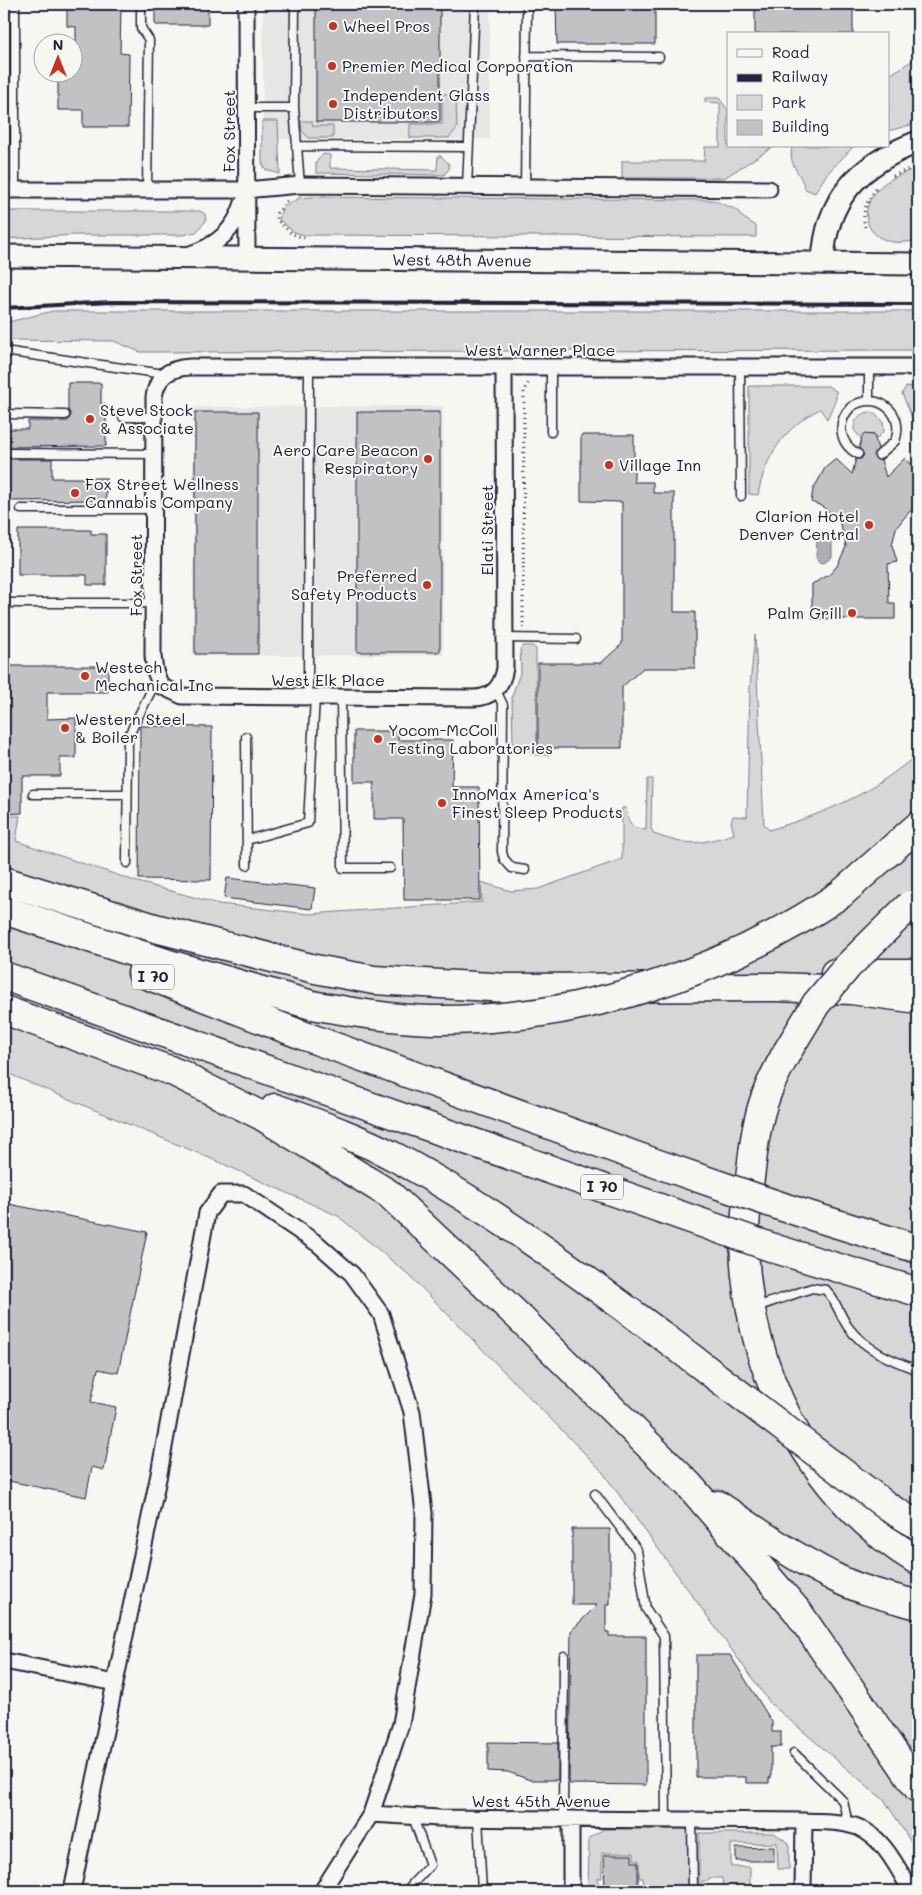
<svg xmlns="http://www.w3.org/2000/svg" width="922" height="1895" font-family="Mali,sans-serif">
  <rect width="100%" height="100%" fill="#f6f6f2"/>
  <filter id="ink" filterUnits="userSpaceOnUse"><feTurbulence type="fractalNoise" baseFrequency=".02" numOctaves="2"/><feDisplacementMap in="SourceGraphic" scale="10" xChannelSelector="R" yChannelSelector="G"/><feConvolveMatrix kernelMatrix="1 2 1 2 8 2 1 2 1" color-interpolation-filters="sRGB"/></filter>
  <g filter="url(#ink)">
    <path fill="#e6e6e4" d="M263,4H490V139H263Z
      M443,406V655L193,656V407Z"/>
    <path fill="#d7d7d7" stroke="#7c7c89" d="M918,57V123L888,131V76Z
      M442,94H450V101H456L457,128L449,138H410V124H442Z
      M705,98H719L728,110V146L773,147L724,178H622V161H704L705,147H720V103L705,102Z
      M262,121H278L280,174L266,170L262,163Z
      M301,121H312L313,126H333V138H309L302,131Z
      M792,146H854L826,175L815,193L805,189C800,170 788,167 792,146Z
      M323,154L330,155V168L437,170L438,156H441L449,164V169L444,175L316,173V162Z
      M918,167V241C909,241 897,244 888,241C862,233 861,207 878,189C888,178 905,173 918,167Z
      M311,197L713,200L737,210L742,217L756,226V237L304,235L294,232L279,220L282,208L299,198Z
      M4,211H200L205,214L206,221L196,232L183,235H76L4,239Z
      M53,311H918V350L140,352L114,341L4,340V323Z
      M749,386H828L836,391V399L827,419L820,409C785,427 765,456 758,495L749,494Z
      M918,386V418H912L902,393L906,387Z
      M872,412L883,421L884,431L875,440L874,435L864,434L862,440L854,430C854,418 861,412 872,412Z
      M755,635L764,824L769,830C816,816 861,799 900,768C907,763 915,758 918,749V1853L885,1801L771,1704L601,1470L409,1275L338,1216L219,1162L4,1072V816H20L16,841L138,882L219,904L309,914L482,902L481,882L511,891L538,889L622,859V808H626L628,819L633,827L646,830L647,779H652L651,828L654,834C688,847 700,844 734,834L731,822L733,816L747,817L750,687Z
      M523,646H533L536,649L537,749H549V755H531V750H513L512,696L521,670L520,649Z
      M604,1829H688V1891H649V1884H644L643,1878H639V1860H634V1853H602V1878H598V1891H588L589,1838Z
      M699,1833H774L789,1843V1869H778L777,1843L731,1844V1867H750V1891H723L722,1878H709L708,1881H702V1891H699Z
      M821,1888L896,1889L897,1891H821Z"/>
    <path fill="#adadb3" stroke="#757583" d="M821,532H828L832,538V557L824,563L819,562L816,557L817,536Z"/>
    <path fill="#c2c2c4" stroke="#22223b" d="M67,4H121L120,53L129,54L128,127H83V110H58V72H72V68H76V27L67,26Z
      M155,4H208V25H155Z
      M316,4H440V122H316Z
      M556,4H655V44H557Z
      M755,4H853V34H755Z
      M68,383H101V404H106V446L4,447V429H28V421H68L71,415L68,410Z
      M195,412H258V654H195Z
      M357,412H440V652H357Z
      M863,434L874,435L878,449L874,457L877,460H881L886,477L905,458L918,471V507L909,512L896,528L892,545L897,562L888,564L889,603H895V619H812V584L829,575L837,566L846,547L844,535L839,522L822,506L811,502L813,490L825,468L836,459L852,474L856,459H861L864,455L859,448Z
      M581,435H634V482H653V493H674V612H695V668H643L622,687V748H538V663H601L622,644V502L581,501Z
      M4,459H52V478H106V500L4,501Z
      M18,530H91V534H106V585H87V575H18Z
      M4,666H108V692H47V719L76,718V758H60V776H22V813L4,814Z
      M140,726L212,727L211,880L139,879Z
      M354,731H398V740H453L452,787H479L480,900H404L403,819H374V782H354Z
      M227,878L315,888L312,909L224,898Z
      M4,1203L147,1232L118,1373L98,1369L91,1402L116,1407L104,1470L92,1467L86,1497L4,1480Z
      M572,1529H610V1605H606V1632H609V1636H646V1785L570,1784L569,1780L571,1631L597,1605H572Z
      M696,1655H730L772,1722V1732H781V1747H771V1778H769V1783H746V1777H696Z
      M488,1742L558,1743V1780H530L508,1772L488,1771Z
      M774,1847V1861H736V1848Z
      M604,1855H632V1862H638V1891H605Z"/>
    <g fill="none" stroke-linecap="round" stroke-linejoin="round">
      <g stroke="#22223b" stroke-width="11">
        <path id="lane" d="M15,4V190
          M141,4V28L149,40L147,190
          M295,4L294,108L300,185
          M526,56L659,57
          M246,108H294
          M296,146L468,147
          M467,187L475,4
          M525,187L527,4
          M4,351L164,374
          M551,367V432
          M740,367L741,496
          M869,400V367
          M4,414L65,415
          M123,417H154
          M4,453L154,454
          M858,454C839,444 836,422 851,407C876,390 906,412 895,441L879,455
          M21,509H154
          M4,603H153
          M505,638L576,639
          M496,690L503,705L502,852L504,859L512,868L525,870
          M308,697L309,367
          M341,697L343,868H390
          M246,737L247,865
          M33,794H127
          M247,840L308,823L315,697
          M127,863L128,737L157,679
          M756,1307L812,1288L826,1290C836,1301 840,1315 848,1327C865,1350 893,1361 918,1370
          M595,1494L637,1550L646,1609L664,1636L666,1820
          M794,1753L843,1801L848,1824
          M478,1818L482,1891
          M563,1819L564,1656
          M692,1820L693,1891
          M406,1891L430,1865L413,1817"/>
      </g>
      <g stroke="#22223b" stroke-width="19">
        <path id="street" d="M246,4L247,258
          M4,190H246L300,185L769,189
          M190,254C217,246 235,230 243,203
          M504,367L505,668C502,687 492,698 473,698L182,696L161,686L155,671L153,656L154,397C157,376 170,368 190,367H918
          M4,1661L115,1683L72,1891
          M115,1683L159,1474L207,1213L221,1194H244L318,1244L352,1274L381,1314L412,1412L424,1513L423,1594L401,1724L371,1814
          M571,1819V1891
          M322,1891L371,1814L439,1818L804,1821C818,1822 832,1821 846,1824C880,1829 896,1865 911,1891
          M803,1891L804,1821"/>
      </g>
      <g stroke="#22223b" stroke-width="25">
        <g id="secondary">
          <path id="s1" d="M4,256L918,264"/>
          <path d="M823,263C825,198 860,164 918,142"/>
        </g>
      </g>
      <g stroke="#22223b" stroke-width="31">
        <path id="highway" d="M4,881L155,928L315,969L374,980L507,988L777,987L851,990L918,999
          M841,894L918,826
          M4,910L172,965L312,1005
          M142,973L302,1035
          M835,973H918
          M4,976L287,1077
          M4,1010L185,1076
          M787,1052C780,1065 772,1079 767,1093C757,1118 754,1144 751,1170C746,1204 742,1242 746,1276C758,1390 818,1501 918,1561
          M168,1069L262,1116L389,1194L518,1316L690,1486L798,1612L918,1788
          M275,1108C313,1122 359,1138 395,1157C489,1207 575,1271 660,1334
          M718,1505C755,1530 792,1556 832,1576C858,1590 889,1597 918,1605"/>
      </g>
      <path stroke="#22223b" stroke-width="3" stroke-dasharray="1 4" stroke-linecap="butt" d="M893,176L918,165
        M287,201L277,213V220L292,234L304,238
        M865,227C861,211 868,198 878,187
        M523,628L524,390L529,382"/>
      <use href="#lane" stroke="#f6f6f2" stroke-width="8"/>
      <use href="#street" stroke="#f6f6f2" stroke-width="15"/>
      <use href="#secondary" stroke="#f6f6f2" stroke-width="21"/>
      <use href="#highway" stroke="#f6f6f2" stroke-width="28"/>
      <path stroke="#22223b" stroke-width="4" d="M4,308L110,302L918,304"/>
      <g stroke="#22223b" stroke-width="31" stroke-linecap="butt">
        <path id="highway-bridge" d="M312,1005C352,1012 392,1019 432,1020C576,1022 723,974 841,894
          M302,1035L655,1163L786,1208L918,1249
          M787,1052L816,1004L848,966L910,905
          M287,1077L779,1250L918,1292
          M660,1334L888,1507L918,1525"/>
      </g>
      <use href="#highway-bridge" stroke="#f6f6f2" stroke-width="28"/>
    </g>
  </g>
  <g fill="#c8321e" stroke="#f6f6f2" stroke-width="2">
    <circle cx="333" cy="26" r="5"/>
    <circle cx="332" cy="66" r="5"/>
    <circle cx="333" cy="104" r="5"/>
    <circle cx="90" cy="419" r="5"/>
    <circle cx="428" cy="459" r="5"/>
    <circle cx="609" cy="465" r="5"/>
    <circle cx="75" cy="493" r="5"/>
    <circle cx="869" cy="525" r="5"/>
    <circle cx="427" cy="585" r="5"/>
    <circle cx="852" cy="613" r="5"/>
    <circle cx="85" cy="676" r="5"/>
    <circle cx="65" cy="728" r="5"/>
    <circle cx="378" cy="739" r="5"/>
    <circle cx="442" cy="803" r="5"/>
  </g>
  <g text-anchor="middle" stroke-width="4" stroke-linejoin="round" paint-order="stroke">
    <g fill="#f6f6f2" stroke="#626272" stroke-width="1">
      <rect x="132" y="964.5" width="42" height="25" rx="4"/>
      <rect x="581" y="1174.5" width="42" height="25" rx="4"/>
    </g>
    <g font-size="15" font-weight="bold" fill="#22223b">
      <text x="153" y="982">I 70</text>
      <text x="602" y="1192">I 70</text>
    </g>
    <g font-size="16" fill="#22223b" stroke="#f6f6f2" text-anchor="start">
      <text x="343" y="32">Wheel Pros</text>
      <text x="342" y="72">Premier Medical Corporation</text>
      <text x="343" y="101">Independent Glass<tspan x="343" dy="18">Distributors</tspan></text>
      <text x="100" y="416">Steve Stock<tspan x="100" dy="18">&amp; Associate</tspan></text>
      <text x="418" y="456" text-anchor="end">Aero Care Beacon<tspan x="418" dy="18">Respiratory</tspan></text>
      <text x="619" y="471">Village Inn</text>
      <text x="85" y="490">Fox Street Wellness<tspan x="85" dy="18">Cannabis Company</tspan></text>
      <text x="859" y="522" text-anchor="end">Clarion Hotel<tspan x="859" dy="18">Denver Central</tspan></text>
      <text x="417" y="582" text-anchor="end">Preferred<tspan x="417" dy="18">Safety Products</tspan></text>
      <text x="842" y="619" text-anchor="end">Palm Grill</text>
      <text x="95" y="673">Westech<tspan x="95" dy="18">Mechanical Inc</tspan></text>
      <text x="75" y="725">Western Steel<tspan x="75" dy="18">&amp; Boiler</tspan></text>
      <text x="388" y="736">Yocom-McColl<tspan x="388" dy="18">Testing Laboratories</tspan></text>
      <text x="452" y="800">InnoMax America's<tspan x="452" dy="18">Finest Sleep Products</tspan></text>
    </g>
    <g font-size="16" fill="#22223b" stroke="#f6f6f2">
      <text transform="translate(229 131) rotate(-90)" y="6">Fox Street</text>
      <text dy="6" stroke="none"><textPath href="#s1" startOffset="458">West 48th Avenue</textPath></text>
      <text x="540" y="356">West Warner Place</text>
      <text transform="translate(487 530) rotate(-90)" y="6">Elati Street</text>
      <text transform="translate(136 575) rotate(-90)" y="6">Fox Street</text>
      <text x="328" y="686">West Elk Place</text>
      <text x="541" y="1807">West 45th Avenue</text>
    </g>
  </g>
  <rect width="922" height="1895" fill="none" stroke="#f6f6f2" stroke-width="20"/>
  <rect x="10" y="10" width="902" height="1875" fill="none" stroke="#22223b" stroke-width="2" filter="url(#ink)"/>
  <rect x="727" y="32" width="162" height="115" fill="#f6f6f2" stroke="#a1a1a9"/>
  <rect x="737" y="49" width="25" height="8" fill="#f6f6f2" stroke="#a1a1a9"/>
  <text x="772" y="58" font-size="15" fill="#22223b">Road</text>
  <rect x="737" y="74" width="25" height="8" fill="#22223b" stroke="#a1a1a9"/>
  <text x="772" y="82" font-size="15" fill="#22223b">Railway</text>
  <rect x="737" y="95" width="25" height="15" fill="#d7d7d7" stroke="#a1a1a9"/>
  <text x="772" y="108" font-size="15" fill="#22223b">Park</text>
  <rect x="737" y="120" width="25" height="15" fill="#c2c2c4" stroke="#a1a1a9"/>
  <text x="772" y="132" font-size="15" fill="#22223b">Building</text>
  <g transform="translate(58 58)"><circle r="24" fill="#f6f6f2" stroke="#a1a1a9"/>
  <path d="M0-4L9 19L0 12L-9 19Z" fill="#c8321e"/>
  <text y="-8" font-size="14" font-weight="bold" text-anchor="middle" fill="#22223b">N</text>
  </g>
</svg>
